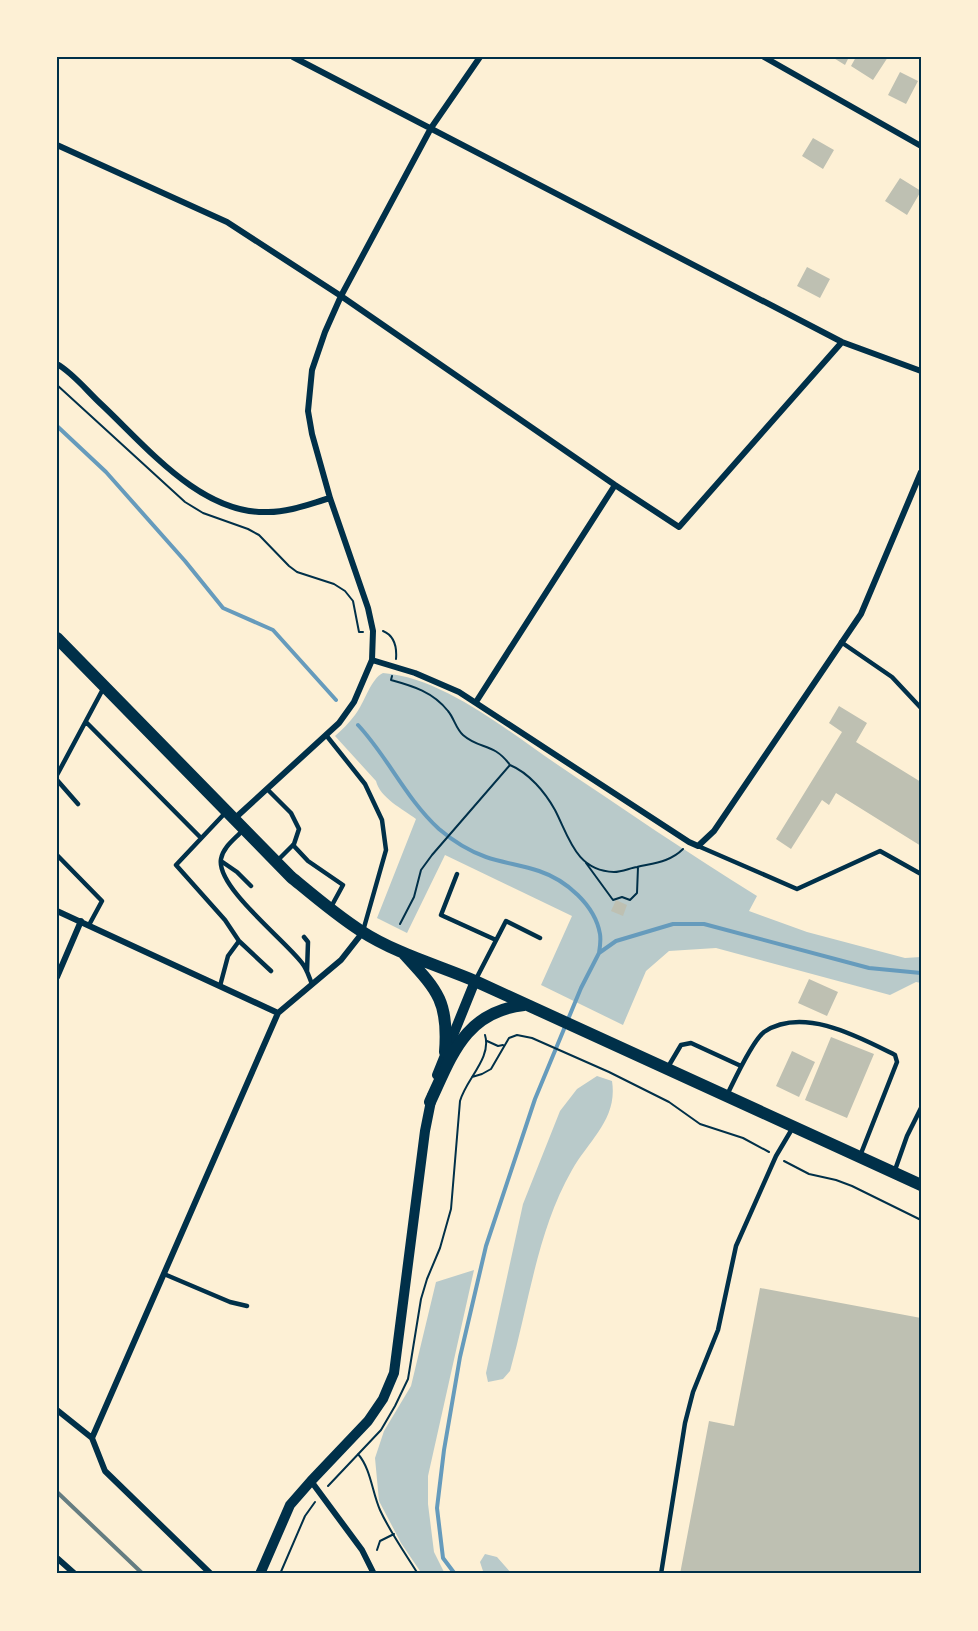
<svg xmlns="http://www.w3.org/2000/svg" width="978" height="1631" font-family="Roboto,sans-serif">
  <rect width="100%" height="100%" fill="#fdf0d5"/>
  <path fill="#b9caca" d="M383,673C444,678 506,730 555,763C622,808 689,854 757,896L749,911L807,932L905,958L921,957V983L916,982L890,995L716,948L669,951L646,971L623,1025L541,985L572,916L445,855L407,933L377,918L416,819C403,809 380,798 376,781L335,736C342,730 349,723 355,715C364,704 371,678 383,673Z
    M597,1076L612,1081C618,1119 589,1140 572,1170C537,1231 529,1304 510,1371L503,1379L488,1382L486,1373L523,1204L560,1111L577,1089Z
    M474,1270L428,1476V1504L434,1552L445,1574H422L401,1543L379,1501L375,1458L384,1431L411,1386L436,1282Z
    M485,1554L497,1557L512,1574H484L480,1562Z"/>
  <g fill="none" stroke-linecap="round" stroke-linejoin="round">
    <path stroke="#669bbc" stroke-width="4" d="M57,426L106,472L185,561L223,608L273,630L336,700
      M358,725C388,757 406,799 439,829C453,841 469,851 486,857C503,863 522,865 539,871C566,880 595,905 600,934C601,940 600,947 599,953
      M455,1574L443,1558L437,1508L444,1450L460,1357L486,1246L535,1099L581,988L599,953L616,941L673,924H704L869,968L921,973"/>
  </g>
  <path fill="#bec0b2" d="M832,57H849L845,65Z
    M856,57H888L873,80L851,66Z
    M900,72L918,81L906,104L888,95Z
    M813,138L834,150L823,169L802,156Z
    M900,178L921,191L907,215L885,201Z
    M807,267L830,279L820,298L797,286Z
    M839,706L867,723L856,742L921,782V846L836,793L829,805L822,800L791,849L776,839L842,732L829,723Z
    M616,900L627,905L623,916L611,911Z
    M809,979L838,992L827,1016L798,1003Z
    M831,1037L874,1054L847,1118L805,1100Z
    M792,1051L815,1062L799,1097L776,1086Z
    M760,1288L921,1318V1574H680L709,1421L734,1426Z"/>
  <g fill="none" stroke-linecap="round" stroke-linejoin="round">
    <path stroke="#003049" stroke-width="2" d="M57,385L185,502L203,513L248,529L259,535L289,566L297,572L334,584L345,591L353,601L359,632H363
      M383,631C395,636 397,647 396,659
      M392,676L391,680C413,686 433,692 448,711C454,718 456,729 463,735C480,750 493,742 510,765
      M586,863L613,900L622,897L630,900L637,893L638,867
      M400,924L414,897L421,870L432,855L510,765C529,773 545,792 555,810C569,837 576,871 614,872C622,872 630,868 637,867C654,863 670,862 683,849
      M487,1041L498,1046L503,1045
      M472,1077L482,1074L491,1069L509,1038L517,1035L532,1038L609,1072L669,1102L700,1124L743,1138L769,1152
      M784,1161L809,1174L836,1180L852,1186L921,1220
      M358,1454C371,1469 372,1492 380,1510C390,1532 405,1553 418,1574
      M328,1486L381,1430L395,1406L408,1379L421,1299L427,1279L440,1248L451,1209L460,1101C466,1079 492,1058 485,1035
      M377,1550L380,1541L394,1534
      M280,1574L305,1516L315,1502"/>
    <path stroke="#003049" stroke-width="4.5" d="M841,642L892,677L921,708
      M86,722L201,838
      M326,735L365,784L382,820L386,850L363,931
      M57,775L103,689
      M57,780L78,804
      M268,790L291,813L299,829L294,844L277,861
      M243,830C235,839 223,847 221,859C216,887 285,940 302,963C307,969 309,977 312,984
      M293,845L308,861L343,885L331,907
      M698,846L797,889L880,851L921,874
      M57,855L102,901L89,925
      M221,861L237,872L251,886
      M457,874L441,915L496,940
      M304,937L308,942L307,972
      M239,941L271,971
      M475,981L506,921L540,938
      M220,986L228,956L239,941L225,920L176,865L226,812
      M668,1067L681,1045L691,1043L741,1066
      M727,1095C734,1081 752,1041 764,1032C803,1006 859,1037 895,1055L897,1062L860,1156
      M895,1170L907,1136L921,1108
      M164,1274L230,1302L247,1306
      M661,1574L685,1423L693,1392L718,1330L736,1246L776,1156L792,1129"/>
    <path stroke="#003049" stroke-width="6" d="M293,57L842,342L921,371
      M764,57L921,146
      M57,145L227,222L341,296L615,485L679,527L842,342
      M57,364C73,373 87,391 101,404C146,446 201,515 268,512C290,512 309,504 330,498
      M372,660L415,673L459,692L689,842L698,846L714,831L861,614L921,472
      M476,702L615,485
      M233,820L339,723L354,702L372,660L373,631L368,608L330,498L312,434L308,411L312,370L325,332L341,296L431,128L480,57
      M57,911L278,1013
      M57,977L81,921
      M57,1410L92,1438L105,1471L211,1574
      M92,1438L278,1013L341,960L363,932
      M311,1481L362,1550L374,1574
      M57,1558L75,1574"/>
    <path stroke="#003049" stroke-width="10" d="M437,1075L475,981
      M260,1574L290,1505L311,1481L368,1421L383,1399L394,1373L425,1131L432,1096"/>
    <path stroke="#003049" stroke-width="12" d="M57,638L291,877C314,896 336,915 361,931C395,953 437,965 475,981L921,1185
      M404,954C437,990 449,1001 445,1052
      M430,1102C452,1055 465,1012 524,1005"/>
    <path stroke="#657d81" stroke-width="4" d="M57,1492L143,1574"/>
  </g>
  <rect width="978" height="1631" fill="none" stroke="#fdf0d5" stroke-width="117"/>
  <rect x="58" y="58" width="862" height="1514" fill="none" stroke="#003049" stroke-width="2"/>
</svg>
